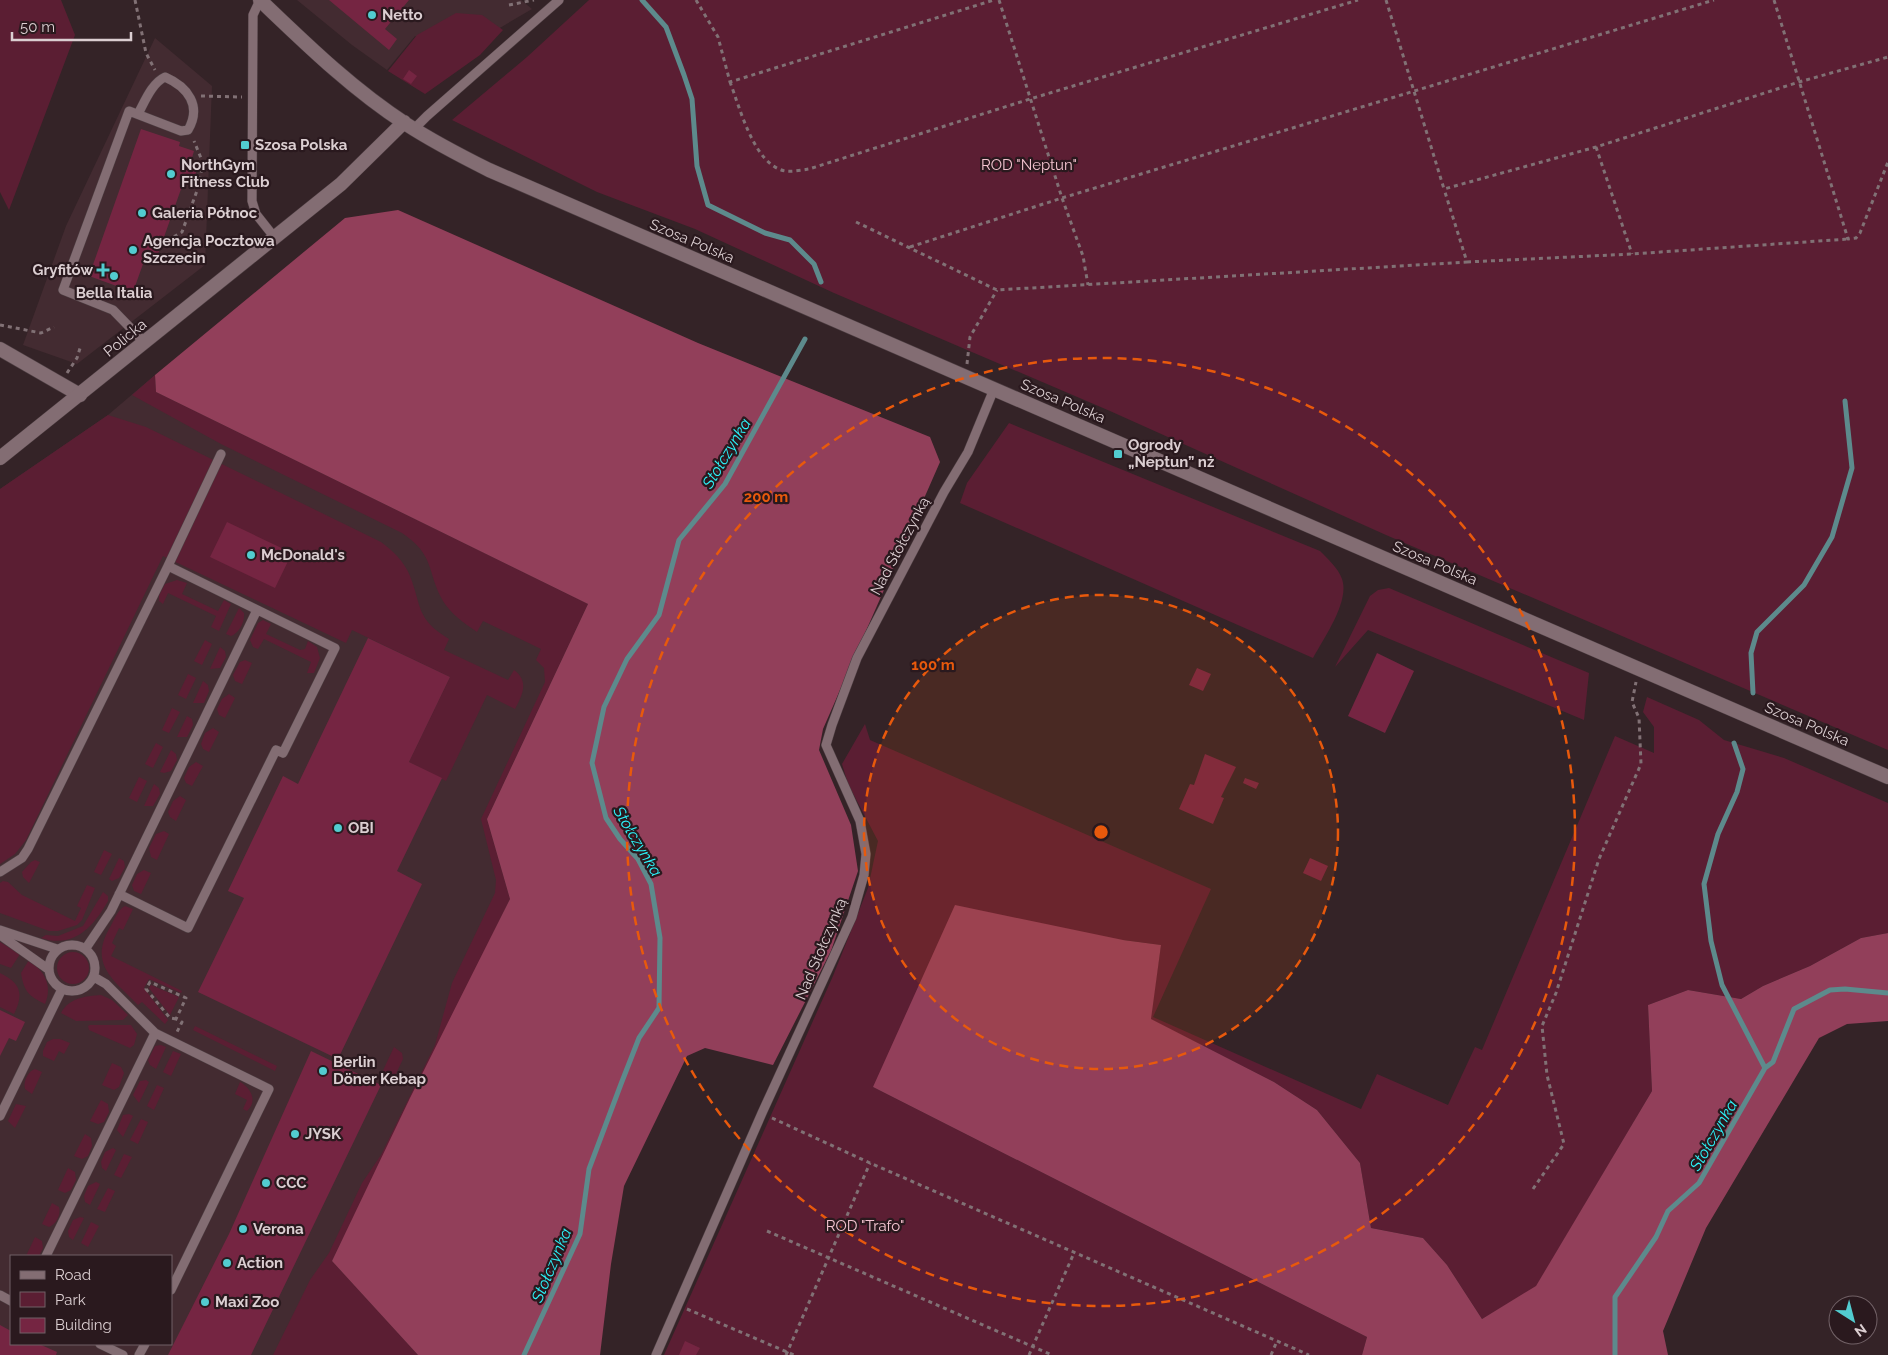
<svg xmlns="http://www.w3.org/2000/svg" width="1888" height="1355" font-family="Raleway,sans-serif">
  <rect width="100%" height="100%" fill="#342327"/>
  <path fill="#432b31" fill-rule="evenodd" d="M297,0H521L532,9L447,59L415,36L387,70L352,45Z
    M155,38L212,86L205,265L77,364L23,345L66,226Z
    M155,375L156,392L588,604L510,899L332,1261L418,1355H0V489L108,415ZM11,1256H171V1344H11Z"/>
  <path fill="#5b1e33" d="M0,0H61L75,35L9,210L0,192Z
    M589,0H1888V750L1386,535L1110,411L834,293L695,229L597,192L452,120L527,57Z
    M456,13L482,15L503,30L480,55L425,94L388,71L417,35Z
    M155,375L156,392L588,604L487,819L510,899L332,1261L418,1355H273L310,1280L329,1253L362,1183L381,1155L435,1045L452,983L495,893L496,880L481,819L545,682L544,668L536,660L541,649L483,621L477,632C464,623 451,614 443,601C426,571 436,556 402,533L221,444L132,395Z
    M108,415L146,427L381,542C393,551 404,561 410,576C422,607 416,619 449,639L444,650L508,680L514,670C529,681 523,694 515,709L487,695L446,781L409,762L450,677L352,630L346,643L163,556L26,840L15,854L0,864V489Z
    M1009,423L1320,551C1328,559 1338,568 1342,579C1350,601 1324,638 1313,658L960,503L967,483Z
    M177,580L187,583L182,594L218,611L224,600L231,604L219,631L211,627L216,616L168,593L163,604L159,601V595L165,584Z
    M1389,588L1589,673L1584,720L1368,630L1335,667L1370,596L1378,590Z
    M239,608L244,613C245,622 239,633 231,636L226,634Z
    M263,620L271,624L266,634L300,650L305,649L308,641L317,647L320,658L314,673H307L311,662L264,639L258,649L253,647L250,640L258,623Z
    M205,640L212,644L202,665L194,661Z
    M220,647L225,651L226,657L220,668L210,669Z
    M245,660L252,663L242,684L235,681L233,675L240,662Z
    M188,674L196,678L186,699L178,695Z
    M203,681L208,685L209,691L204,703H193Z
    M229,694L235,698L225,718L219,715L217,709L222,699Z
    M1647,697L1699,720L1724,740L1784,758L1888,803V933L1861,938L1810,966L1763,986L1741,999L1688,990L1648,1005L1652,1091L1536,1287L1482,1319L1447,1265L1423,1238L1371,1228L1360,1163L1317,1110L1274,1082L1150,1019L1161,945L1123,940L873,1087L1367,1337L1362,1355H664L833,976L868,888L878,841L848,784L842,764L865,724L870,740L1211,889L1153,1017L1361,1109L1377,1074L1448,1105L1475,1047L1482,1050L1615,736L1654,753V727L1643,712Z
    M172,708L180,712L169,733L162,730Z
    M187,716L192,719L193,725L187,737H177Z
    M213,728L219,732L209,752L203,749L201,744L205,733Z
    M156,743L163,747L153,768L145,764Z
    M171,750L176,754L177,760L171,771L164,773L160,772Z
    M196,762L203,766L192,786L186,783L184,778L189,767Z
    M139,777L147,781L137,802L129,798Z
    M154,784L159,788L160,794L153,806H144Z
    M180,796L186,800L176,821L170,817L168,812L173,801Z
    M164,831L169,834L157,860L151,857L149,848L156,834Z
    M104,850L112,854L101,875L94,872Z
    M119,858L124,861L125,867L119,878L112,881L109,879Z
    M35,860L40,862L29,883L23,877L22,872L31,862Z
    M144,870L151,873L141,894L134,891L132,885L137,874Z
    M3,881L8,882L22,895L75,921L81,908L77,906L87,885L95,888L82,920L77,925L58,931H49L0,913V883Z
    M103,892L108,896V901C94,926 74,949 41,938L46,935L58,936L83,926Z
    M125,906L133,909L123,930L119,928L112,943L116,946L111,956L182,991L181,993L149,979L144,988L168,1020L165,1024L142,1002L138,1005C114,980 89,965 109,929C114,921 117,910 125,906Z
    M0,942L20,954L11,968L0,964Z
    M57 968a16 16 0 1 1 32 0a16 16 0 1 1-32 0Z
    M29,960C44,971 53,985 45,1004C29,996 24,992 21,973Z
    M0,973C21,983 24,994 14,1014L0,1007Z
    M151,985L179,997L170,1015L149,988Z
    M101,995L112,1000L128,1015L123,1020L76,1021L61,1013C69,998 85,996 101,995Z
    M90,1025H131L137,1034L134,1045L130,1048L89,1030L88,1026Z
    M195,1026L277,1066L275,1071L193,1030Z
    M53,1039H60L70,1043L64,1054L59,1051L54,1061L43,1056V1051L47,1042Z
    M161,1045L166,1047L156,1069L150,1065L148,1060L155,1046Z
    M394,1047L402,1053L403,1059L391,1084L379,1079Z
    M173,1051L181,1054L171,1076L163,1072Z
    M112,1063L121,1067L124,1073L119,1087L114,1090L102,1085Z
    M35,1069L42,1072L32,1094L25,1089C23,1082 28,1071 35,1069Z
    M146,1080L149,1082L139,1103L133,1095L140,1081Z
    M240,1082C251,1088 258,1101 247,1111L243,1109L247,1100L235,1094Z
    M157,1085L164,1088L154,1110L147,1106Z
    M101,1100L108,1104L109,1112L104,1122L98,1124L90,1121Z
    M16,1104L26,1106L15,1128L8,1121Z
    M129,1114L133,1116L123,1137L117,1130L123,1115Z
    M141,1119L148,1122L138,1144L130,1140Z
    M85,1134L91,1138L92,1146L88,1156L82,1159L74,1156Z
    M113,1148L116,1150L106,1171L102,1168L101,1162L105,1152Z
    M124,1154L132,1157L121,1178L114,1175Z
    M68,1168L75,1172L76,1180L71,1190L65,1193L58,1190Z
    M96,1182L100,1184L90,1205L85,1202L84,1196L88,1186Z
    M108,1188L115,1191L105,1212L97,1209Z
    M52,1203L59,1207C61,1214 57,1224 49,1227L42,1224Z
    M80,1217L84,1218L73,1240L69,1237L68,1231L73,1220Z
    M91,1222L99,1226L88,1247L81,1243Z
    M35,1237L42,1241L43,1248L39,1256H26Z"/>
  <path fill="#923f5a" d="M398,210L698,343L930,437L940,462L823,729L819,750L851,825L858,871L831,951L773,1065L705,1048L687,1056L624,1186L611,1264L600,1355H418L332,1261L410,1098L510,899L487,819L588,604L156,392L155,375L345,218Z
    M955,905L1123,940L1161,945L1151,1019L1274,1082L1317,1110L1360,1163L1371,1228L1423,1238L1447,1265L1482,1319L1536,1286L1652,1091L1648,1005L1688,990L1741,999L1763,986L1810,966L1861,938L1888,933V1021L1847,1024L1819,1038L1706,1228L1663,1331L1668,1355H1362L1367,1337L873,1087Z"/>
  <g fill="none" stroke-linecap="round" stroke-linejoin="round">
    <path stroke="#5d8a8c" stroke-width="5" d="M642,0L666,27L684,75L692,99L697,166L708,205L765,233L790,240L814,264L821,282
      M1753,693L1751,653L1757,632L1804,585L1832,537L1852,468L1845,401
      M1734,743L1743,769L1737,792L1718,834L1704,884L1711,941L1722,985L1765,1068
      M524,1355L580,1234L589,1169L621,1084L639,1038L659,1008L660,938L651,884L638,859L620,839L606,818L592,763L604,707L627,659L659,615L679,540L725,484L805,339
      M1615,1355V1297L1656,1237L1668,1211L1699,1183L1765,1068L1773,1062L1794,1009L1830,990L1845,989L1888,993"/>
  </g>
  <path fill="#752542" d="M329,0H409L385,29L397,39L389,50Z
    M409,70L417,76L411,84L403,79Z
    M141,129L180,142L179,146L194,151L191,161L200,163L194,178L186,175L158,254L148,250L133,292L89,276Z
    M227,522L292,553L275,588L210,557Z
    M368,638L450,677L409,762L442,778L397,871L422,884L338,1059L198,992L244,898L228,891L283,776L298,784Z
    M1377,653L1414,671L1385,733L1348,716Z
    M1197,668L1211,674L1203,691L1189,685Z
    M1205,754L1236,767L1221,797L1224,798L1213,824L1179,809L1190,784L1194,785Z
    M1245,778L1259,783L1256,789L1243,783Z
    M1310,858L1328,866L1321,881L1303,873Z
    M0,1010L25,1022L16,1041L9,1038L0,1056Z
    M311,1051L381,1085L251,1355H168L229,1234Z
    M0,1325L11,1331V1344H39L57,1352L56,1355H0Z
    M685,1341L700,1348L696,1355H679Z"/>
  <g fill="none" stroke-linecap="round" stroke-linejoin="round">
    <g stroke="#4d3e42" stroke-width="10">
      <path id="service" d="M260,0L253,15L252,201L256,214L275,238
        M138,114C145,101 152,83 165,77C188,87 202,106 188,130L181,131L129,111L63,290L113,310L145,343
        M414,129L427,116L559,0
        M168,566L221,454
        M0,872L22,858L28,849L168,566L335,648L283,753L276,750L188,928L119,894
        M0,930L57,949
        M0,935L48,969
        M49 968a23 23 0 1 1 46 0a23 23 0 1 1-46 0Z
        M86,948L111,911L257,610
        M94,977L106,984L155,1033L269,1089L171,1290
        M0,1116L62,989
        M46,1256L155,1033
        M0,1295L11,1301
        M100,1344L123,1355
        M139,1355L145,1344
        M656,1355L762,1113L852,917L864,875L866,854L860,821L826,745L832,725L857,658L944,492L968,452L994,389"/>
    </g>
    <g stroke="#4d3e42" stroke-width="15">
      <path id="minor" d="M0,349L80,395"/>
    </g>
    <g stroke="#4d3e42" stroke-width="15">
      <path id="tertiary" d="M260,0C306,44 352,89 406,124C432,141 461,156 489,170L1888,777
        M0,458L341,184L404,122"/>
    </g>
    <path stroke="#817175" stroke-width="3" stroke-dasharray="4 4" stroke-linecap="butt" d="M135,0L146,53L155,70
      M696,0L718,37L730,82L994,0
      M999,0L1062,198L1714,0
      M1386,0L1444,189L1596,147L1799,82L1888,57
      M1774,0L1848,239L1856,238L1860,233L1888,162
      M509,5L534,0
      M730,82C740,108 754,165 785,171C792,172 802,170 809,169L1030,99L1358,0
      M201,96L242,97
      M1596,147L1632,254
      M856,222L997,290L1467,262L1444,189
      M167,241L182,232L198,188L203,163L194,141
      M910,247L1062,198L1083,256L1088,285
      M1467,262L1632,254L1848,239
      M0,325L41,333L54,327
      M967,364L970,337L997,290
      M67,373L77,358L81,345
      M176,1019L170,1018L146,989L150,982L186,998L176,1019L182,1022L177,1032
      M772,1118L870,1163L1309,1355
      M1533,1189L1564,1144L1547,1075L1542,1026L1556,993L1599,859L1641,764L1639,718L1632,702L1636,682
      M767,1231L1052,1355
      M687,1309L794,1355
      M786,1355L870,1163
      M1029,1355L1074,1253
      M1271,1355L1277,1341"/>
    <use href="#service" stroke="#836d73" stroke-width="9"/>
    <use href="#minor" stroke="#836d73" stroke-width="14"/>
    <use href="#tertiary" stroke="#836d73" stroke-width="14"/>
  </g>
  <circle cx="1101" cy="832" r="237" fill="#e8590c" fill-opacity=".12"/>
  <g fill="none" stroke="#e8590c" stroke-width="2.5" stroke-dasharray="9 6">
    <circle cx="1101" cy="832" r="237"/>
    <circle cx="1101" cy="832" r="474"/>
  </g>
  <g fill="#52ccd0" stroke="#2a191e" stroke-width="2">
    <circle cx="372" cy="15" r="5"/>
    <rect x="240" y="140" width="10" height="10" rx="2.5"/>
    <circle cx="171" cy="174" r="5"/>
    <circle cx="142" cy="213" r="5"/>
    <circle cx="133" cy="250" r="5"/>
    <path d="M100.5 262.5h5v5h5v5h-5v5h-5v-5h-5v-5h5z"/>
    <circle cx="114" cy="276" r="5"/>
    <rect x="1113" y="449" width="10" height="10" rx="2.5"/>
    <circle cx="251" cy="555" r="5"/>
    <circle cx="338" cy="828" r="5"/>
    <circle cx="323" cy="1071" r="5"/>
    <circle cx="295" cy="1134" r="5"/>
    <circle cx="266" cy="1183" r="5"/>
    <circle cx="243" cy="1229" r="5"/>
    <circle cx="227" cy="1263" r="5"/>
    <circle cx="205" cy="1302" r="5"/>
  </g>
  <g text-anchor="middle" stroke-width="4.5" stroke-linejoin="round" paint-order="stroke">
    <g font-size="15" font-weight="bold" fill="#dbced1" stroke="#2a191e" text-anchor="start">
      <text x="382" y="20">Netto</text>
      <text x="255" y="150">Szosa Polska</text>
      <text x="181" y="170">NorthGym<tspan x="181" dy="17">Fitness Club</tspan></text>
      <text x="152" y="218">Galeria Północ</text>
      <text x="143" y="246">Agencja Pocztowa<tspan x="143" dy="17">Szczecin</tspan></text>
      <text x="93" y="275" text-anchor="end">Gryfitów</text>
      <text x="114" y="298" text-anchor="middle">Bella Italia</text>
      <text x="1128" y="450">Ogrody<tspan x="1128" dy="17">„Neptun” nż</tspan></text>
      <text x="261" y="560">McDonald's</text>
      <text x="348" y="833">OBI</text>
      <text x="333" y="1067">Berlin<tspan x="333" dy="17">Döner Kebap</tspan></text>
      <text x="305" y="1139">JYSK</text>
      <text x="276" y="1188">CCC</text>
      <text x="253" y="1234">Verona</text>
      <text x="237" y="1268">Action</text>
      <text x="215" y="1307">Maxi Zoo</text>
    </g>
    <g font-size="15" fill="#f4c4d0" stroke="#2a191e">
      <text x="1029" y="170">ROD "Neptun"</text>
      <text x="865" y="1231">ROD "Trafo"</text>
    </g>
    <g font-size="15" fill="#dbced1" stroke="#2a191e">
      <text transform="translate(692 241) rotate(23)" y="5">Szosa Polska</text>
      <text transform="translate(125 338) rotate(-39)" y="5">Policka</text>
      <text transform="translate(1063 401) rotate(23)" y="5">Szosa Polska</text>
      <text transform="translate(900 546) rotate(-62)" y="5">Nad Stołczynką</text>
      <text transform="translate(1435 563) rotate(23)" y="5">Szosa Polska</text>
      <text transform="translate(1807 724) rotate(23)" y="5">Szosa Polska</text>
      <text transform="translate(821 949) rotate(-67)" y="5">Nad Stołczynką</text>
    </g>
    <g font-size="16" font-style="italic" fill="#2cf5fb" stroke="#2a191e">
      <text transform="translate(726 453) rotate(-59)" y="6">Stołczynka</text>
      <text transform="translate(638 841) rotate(59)" y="6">Stołczynka</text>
      <text transform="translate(1713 1135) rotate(-60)" y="6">Stołczynka</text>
      <text transform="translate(551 1265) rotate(-67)" y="6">Stołczynka</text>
    </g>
  </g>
  <circle cx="1101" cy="832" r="8" fill="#e8590c" stroke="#2a191e" stroke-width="2.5"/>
  <g font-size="15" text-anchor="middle" font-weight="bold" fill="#e8590c" stroke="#2a191e" stroke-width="4.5" stroke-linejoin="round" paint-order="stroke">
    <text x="766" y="502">200 m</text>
    <text x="933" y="670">100 m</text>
  </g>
  <rect x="10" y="1255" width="162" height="90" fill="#2a191e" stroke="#716166"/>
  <rect x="20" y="1271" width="25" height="8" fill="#836d73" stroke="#716166"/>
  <text x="55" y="1280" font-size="15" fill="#dbced1">Road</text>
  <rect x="20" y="1292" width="25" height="15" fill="#5b1e33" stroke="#716166"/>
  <text x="55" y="1305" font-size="15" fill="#dbced1">Park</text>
  <rect x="20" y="1318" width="25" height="15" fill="#752542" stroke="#716166"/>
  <text x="55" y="1330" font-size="15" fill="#dbced1">Building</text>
  <g transform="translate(1853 1320) rotate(144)"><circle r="24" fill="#2a191e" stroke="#716166"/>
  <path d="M0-4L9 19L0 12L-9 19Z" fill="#52ccd0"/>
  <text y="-8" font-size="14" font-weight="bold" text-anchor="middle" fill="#dbced1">N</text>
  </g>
  <path d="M12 32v8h119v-8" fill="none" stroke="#dbced1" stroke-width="2.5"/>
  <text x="20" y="32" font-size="15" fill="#dbced1" stroke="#2a191e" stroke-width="4" paint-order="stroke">50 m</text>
</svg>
